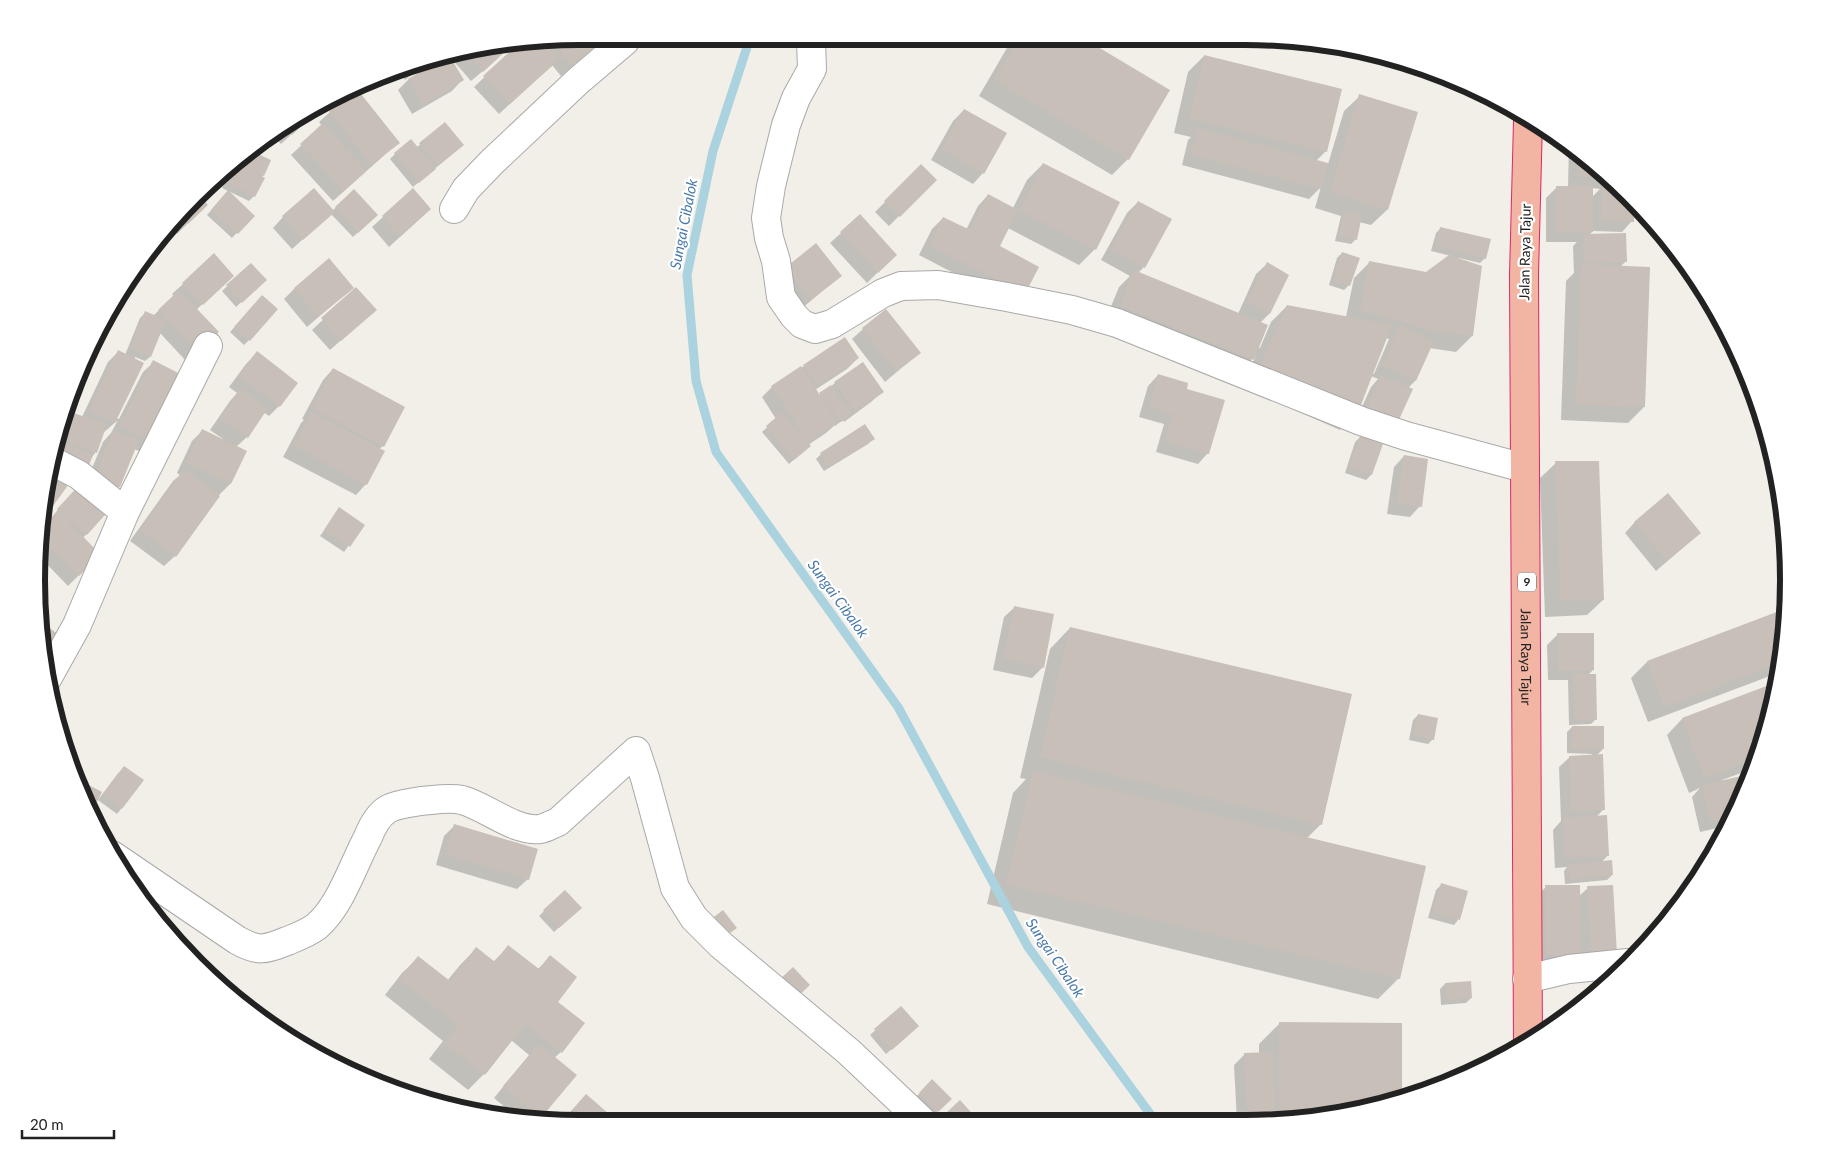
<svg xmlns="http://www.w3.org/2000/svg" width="1825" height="1160" font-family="Lato,sans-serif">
  <rect width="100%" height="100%" fill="#f2efe9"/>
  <path fill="#0003" fill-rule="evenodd" d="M523,41H601L561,76L552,65L499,114L474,87Z
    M1011,41H1085L1168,90L1128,159L1112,175L979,96Z
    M502,42L497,59L471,81L450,57L462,80L452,91L412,114L398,90L408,80L450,55Z
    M1204,56L1326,151L1316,161L1328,164L1344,111L1360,96L1416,113L1387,210L1371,225L1359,222L1356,239L1351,244L1335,241L1341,216L1315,208L1321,187L1309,199L1182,165L1188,140L1191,137L1174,133L1188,72Z
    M434,58L405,80L397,69L405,65Z
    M357,90L398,143L333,201L291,155L322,126L319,122L330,112Z
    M321,107L281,144L271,133L278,128Z
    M964,110L983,173L973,184L931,160L953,121Z
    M445,124L457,150L413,187L390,159L395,154L417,147Z
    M1569,144L1576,149L1633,202L1632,221L1622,232L1593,231L1588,236L1626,261L1620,267L1644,407L1628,423L1561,420L1566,281L1574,273L1573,246L1577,242H1546V198L1557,187H1568ZM1592,188L1600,189L1592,197Z
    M248,151L263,175L254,196L249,201L222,188L234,162Z
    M1043,164L1095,249L1079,265L1008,228L998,246L1013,304L919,255L932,229L943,218L966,230L978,206L988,195L1013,208L1027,180Z
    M921,166L935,180L889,226L875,212Z
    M413,190L430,209L389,247L372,227Z
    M354,191L376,215L353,237L331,214L292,249L273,228L283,217L332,211Z
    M198,196L207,205L177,234L170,226Z
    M223,197L253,216L232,238L207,215Z
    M1138,202L1144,267L1138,273L1238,314L1256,274L1267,264L1269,314L1260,323L1257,347L1260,348L1271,322L1287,306L1346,317L1354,278L1370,262L1426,273L1451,256L1431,251L1436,233L1441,228L1485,258L1480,263L1459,258V260L1480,267L1472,336L1456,352L1429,348L1415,381L1408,388L1356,420L1371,387L1378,379L1371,376L1358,413L1340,430L1243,387L1256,355L1237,375L1105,321L1119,287L1130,276L1101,260L1127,213ZM1386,338L1389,339L1374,374L1372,373Z
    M860,216L885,265L867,283L830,243Z
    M815,245L840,276L800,310L775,280Z
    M1342,253L1349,285L1344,290L1329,285L1337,258Z
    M251,264L260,285L236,307L222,291Z
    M130,277L132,278L108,318L101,325L109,308Z
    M183,284L222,286L196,310L217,332L186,361L160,333L150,357L145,361L135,357L116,418L119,419L143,372L154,362L149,441L139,451L134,449L119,487L108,497L110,507L83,538L99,555L68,586L38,555L37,545L40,531L72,493L85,485L103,442L111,433L118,420L103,433L96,452L91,458L53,466L64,411L82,417L108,362L118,352L125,355L140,318L145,313L153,316L174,296L172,294Z
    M295,288H352L307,327L284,299Z
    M356,289L364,320L330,350L312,330Z
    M257,302L249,340L244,345L230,332Z
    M863,329L919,353L885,382L852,339Z
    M257,353L279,406L269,416L263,412L247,437L236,447L245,452L230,484L218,496L175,556L164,566L130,541L173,481L180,475L177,473L192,441L202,431L222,440L223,439L210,430L230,401L237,393L229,387L246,364Z
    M858,358L847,369L815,390L819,396L835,383L882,392L871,402L844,422L843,420L835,426V425L826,433L808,445L804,451L789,464L762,432L776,419L762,397L772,387L804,366Z
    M333,369L383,446L379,449L366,484L356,495L283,457L301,423L304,420L302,419L323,380Z
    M1158,375L1185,390L1208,453L1198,464L1156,452L1164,424L1139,417L1148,386Z
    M1360,437L1381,444L1371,475L1366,480L1345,473L1355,442Z
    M873,439L868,444L824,471L816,459L821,454Z
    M1404,456L1420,506L1410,517L1387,514L1394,467Z
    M1556,463L1603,600L1587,615L1545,617L1540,478Z
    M339,509L363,525L344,552L320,536Z
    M1635,522L1700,533L1656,571L1625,533Z
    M1015,607L1043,667L1032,678L993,670L1004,617Z
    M1787,609L1778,673L1648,722L1631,678L1647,662Z
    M1070,628L1321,824L1307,838L1399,978L1378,999L987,904L1013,793L1026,779L1020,778L1050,649Z
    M47,633L43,663L41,642Z
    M1557,635L1593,670L1588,675L1596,719L1591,724L1569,725L1568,680H1548L1547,645Z
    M1776,684L1770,721L1752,769L1722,780V782L1750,776L1733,821L1730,825L1700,832L1692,797L1700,788L1689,793L1667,735L1682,719Z
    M1418,715L1433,739L1428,744L1409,740L1413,720Z
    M1572,727L1603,749L1596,756L1604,809L1596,817L1608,855L1601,863L1612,875L1607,880L1565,884L1564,871L1567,867L1555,868L1553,830L1561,821L1559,767L1570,757L1592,756V754L1567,753V732Z
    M119,772L121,809L117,814L98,800Z
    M77,781L101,792L90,813Z
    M454,826L528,879L517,889L436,865L444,836Z
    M1441,885L1458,920L1454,925L1428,918L1436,890Z
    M1546,887L1579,896L1588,888L1615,953L1536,965L1535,897Z
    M544,911L575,913L554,932L539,916Z
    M508,947L537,970L550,957L561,1052L554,1058L575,1076L538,1119H519L494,1098L529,1055L511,1040L484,1074L468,1090L429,1059L443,1041L385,995L402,973L418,958L447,981L461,964L477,948L493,962Z
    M1445,984L1471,998L1466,1003L1441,1005L1440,989Z
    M901,1008L913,1031L886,1054L870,1035Z
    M1280,1023L1400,1099L1386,1105L1281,1123L1237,1122L1234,1065L1245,1054H1259V1044Z
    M932,1081L950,1099L932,1116L915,1098Z
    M960,1102L977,1121H944L942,1119Z"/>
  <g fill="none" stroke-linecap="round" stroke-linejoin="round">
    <path stroke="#aad3df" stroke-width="9" d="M749,41L713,151L687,275L696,381L716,452L898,707L1028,947L1156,1122"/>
  </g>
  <path fill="#c7bfb8" d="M521,41H545L561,58L510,104L483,76Z
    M550,41H602L572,66Z
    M1017,41H1088L1170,90L1129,160L994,80Z
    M504,42L509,48L483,72L465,51Z
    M449,55L464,80L423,105L408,79Z
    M1204,55L1342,89L1327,152L1189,118Z
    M434,58L410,76L403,66L405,65Z
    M357,89L400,143L371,165L329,111Z
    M1359,94L1418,112L1388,210L1330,192Z
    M322,106L292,135L283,125L309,112Z
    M964,109L1007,133L984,174L941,149Z
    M445,122L464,145L438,166L419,143Z
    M323,123L366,171L344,191L300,144Z
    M1198,128L1328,163L1321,189L1191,155Z
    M411,139L436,169L419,183L394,153Z
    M249,150L271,160L264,176L241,165L265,178L255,197L226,182L236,160Z
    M1578,151L1608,178L1578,177Z
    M1043,163L1120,202L1096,250L1019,210Z
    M921,164L937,180L900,217L884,201Z
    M1602,185H1615L1634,203V222L1601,221Z
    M1556,186H1593V232H1556Z
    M314,188L335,212L303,240L282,216Z
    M413,188L431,209L400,237L382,216Z
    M354,189L378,215L358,233L335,207Z
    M228,190L255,216L238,234L211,210Z
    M988,194L1018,210L1000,246L1039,267L1025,294L929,245L943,217L970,230Z
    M199,195L208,205L188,224L180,215Z
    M1138,201L1172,219L1145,268L1111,249Z
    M1344,211L1362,215L1357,240L1339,236Z
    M860,214L897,255L878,273L840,232Z
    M1440,227L1491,239L1486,259L1436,246Z
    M1626,233L1627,262L1584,263L1583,234Z
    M816,243L842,276L811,300L785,268Z
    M1342,252L1360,258L1350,286L1333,280Z
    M214,253L234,276L203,305L182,283Z
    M1449,255L1482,266L1473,336L1431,331L1360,310L1369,261L1426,272Z
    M329,258L354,288L318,317L294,288Z
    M1267,262L1289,275L1270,314L1247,302Z
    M251,263L267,280L242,303L226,285Z
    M1581,264L1650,267L1645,407L1576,405Z
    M1134,270L1268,325L1254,360L1120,306Z
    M131,276L134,277L109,319L105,317L109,308Z
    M356,287L377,310L341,341L321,318Z
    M179,290L219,332L197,352L158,310Z
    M262,295L278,309L250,341L234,327Z
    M1287,305L1392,325L1357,415L1258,371Z
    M886,309L921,353L896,372L862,328Z
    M145,311L166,320L151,357L130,348Z
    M1400,325L1434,341L1416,381L1382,366Z
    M845,337L859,358L818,386L803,365Z
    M118,350L144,363L115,423L89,411Z
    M257,351L298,383L280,407L238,376Z
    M153,360L184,376L150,442L119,425Z
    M863,362L884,392L855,412L834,382Z
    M801,366L838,423L808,442L771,386Z
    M333,368L405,407L384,447L312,408Z
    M1158,374L1188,383L1187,389L1225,400L1209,454L1165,441L1173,414L1149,407Z
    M1381,375L1413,389L1397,424L1366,409Z
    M831,385L852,413L841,422L819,393Z
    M240,389L268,408L248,438L219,419Z
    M64,410L107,424L97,453L58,439Z
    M311,411L385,451L367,485L293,446Z
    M782,412L811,446L794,460L766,426Z
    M865,424L875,439L829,467L820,453Z
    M202,429L247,451L231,484L186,462Z
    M113,430L139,440L120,487L94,477Z
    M1360,436L1383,444L1372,475L1349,468Z
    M58,441L93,455L86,473L54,459Z
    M1404,455L1428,459L1422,507L1397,504Z
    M1555,461H1599L1604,600L1560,601Z
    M184,469L220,496L176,557L140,530Z
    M52,472L69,484L42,521Z
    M83,481L112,507L87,535L57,509Z
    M1668,493L1701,533L1667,561L1634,522Z
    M339,507L365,525L350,547L324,530Z
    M58,511L101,555L79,576L39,536L41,528Z
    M1014,606L1054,614L1044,668L1003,659Z
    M1787,608L1788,616L1780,663L1664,707L1647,661Z
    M1070,627L1352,694L1322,825L1040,757Z
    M49,628L63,637L44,665L41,640Z
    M1557,633H1594V670H1558Z
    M1573,674H1596L1597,720H1574Z
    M1777,682L1770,721L1756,758L1704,778L1682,718Z
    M1418,714L1438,718L1434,740L1413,735Z
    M1572,726H1604V749H1572Z
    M1603,754L1605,810L1571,811L1569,756Z
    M124,766L144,780L122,809L102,795Z
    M1033,771L1426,866L1400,979L1006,884Z
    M1750,774L1734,817L1710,822L1702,785Z
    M77,779L102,792L92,812L89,810Z
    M1607,815L1609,856L1565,858L1563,818Z
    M454,824L538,849L529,880L445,854Z
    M1612,860L1613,875L1570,880L1568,865Z
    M1441,883L1468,891L1460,920L1433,913Z
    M1545,885H1580L1581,955H1546Z
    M1613,885L1617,954L1591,956L1587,886Z
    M565,890L582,908L559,928L543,910Z
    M723,910L737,928L720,940L706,923Z
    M508,945L539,969L550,955L577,977L558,1002L585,1023L562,1053L525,1024L485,1075L444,1043L458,1025L399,979L418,956L450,981L476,947L495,962Z
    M793,967L810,985L793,1001L776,983Z
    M1471,981L1472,998L1446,1000L1445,983Z
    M901,1006L919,1026L892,1050L874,1029Z
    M1279,1022L1402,1023V1099L1386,1105L1279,1123Z
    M539,1044L577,1075L541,1118L503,1086Z
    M1273,1052L1276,1123L1247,1122L1244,1053Z
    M932,1079L952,1099L938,1112L919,1093Z
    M586,1094L616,1120L564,1119Z
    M960,1100L979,1121H953L946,1113Z"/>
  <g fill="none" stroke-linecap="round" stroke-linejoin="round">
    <g stroke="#a9a9a9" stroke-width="30">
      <path id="minor" d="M811,41L812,69L796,98L786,125L771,186L766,218L769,238L776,261L781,297L794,316L802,324L815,329L832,324L883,293L901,286L938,285L1007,297L1072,310L1117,323L1361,421L1406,436L1524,468
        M454,209L466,189L492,162L578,81L625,41
        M54,462L79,475L125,512
        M47,679L77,625L125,512L208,346
        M112,855L237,940C258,952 265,950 287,941C297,937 308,933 317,926C341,905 353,865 368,837C372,827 378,815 388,809C397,804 410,803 421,801C434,800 449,797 462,800C487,807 515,832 540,829C546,828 552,824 558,822L636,751L645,778L675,888L694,918L721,945L849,1052L922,1121
        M1527,979L1569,969L1628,963"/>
    </g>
    <g stroke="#dc2a67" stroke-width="30">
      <g id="trunk">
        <path id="s1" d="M1528,121L1524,275L1528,1043"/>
      </g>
    </g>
    <use href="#minor" stroke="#fff" stroke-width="28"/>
    <use href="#trunk" stroke="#f2b4a3" stroke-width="28"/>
  </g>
  <g text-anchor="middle" stroke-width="4.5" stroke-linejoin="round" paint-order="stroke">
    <rect fill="#fff" stroke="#646464" stroke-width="1" x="1518" y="572.5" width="18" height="19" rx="4"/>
    <g font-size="12" font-weight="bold" fill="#222">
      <text x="1527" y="586">9</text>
    </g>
    <g font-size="14" fill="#222" stroke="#fff">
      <text transform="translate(1525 252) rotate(-89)" y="5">Jalan Raya Tajur</text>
      <text dy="5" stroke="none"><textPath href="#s1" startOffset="536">Jalan Raya Tajur</textPath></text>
    </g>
    <g font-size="15" font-style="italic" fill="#4a7aab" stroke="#fff">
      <text transform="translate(684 224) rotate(-79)" y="5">Sungai Cibalok</text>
      <text transform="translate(838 599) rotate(54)" y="5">Sungai Cibalok</text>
      <text transform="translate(1055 958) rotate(56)" y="5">Sungai Cibalok</text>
    </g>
  </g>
  <path d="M0 0H1825V1160H0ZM580 45H1245A535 535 0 0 1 1780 580V580A535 535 0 0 1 1245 1115H580A535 535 0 0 1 45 580V580A535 535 0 0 1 580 45Z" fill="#fff" fill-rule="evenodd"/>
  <path fill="none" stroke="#222" stroke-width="6" d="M580 45H1245A535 535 0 0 1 1780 580V580A535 535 0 0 1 1245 1115H580A535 535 0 0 1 45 580V580A535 535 0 0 1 580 45Z"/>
  <path d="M22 1130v8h92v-8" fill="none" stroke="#222222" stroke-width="2.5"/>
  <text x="30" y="1130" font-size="15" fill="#222222" stroke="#ffffff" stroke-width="4" paint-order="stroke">20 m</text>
</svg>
